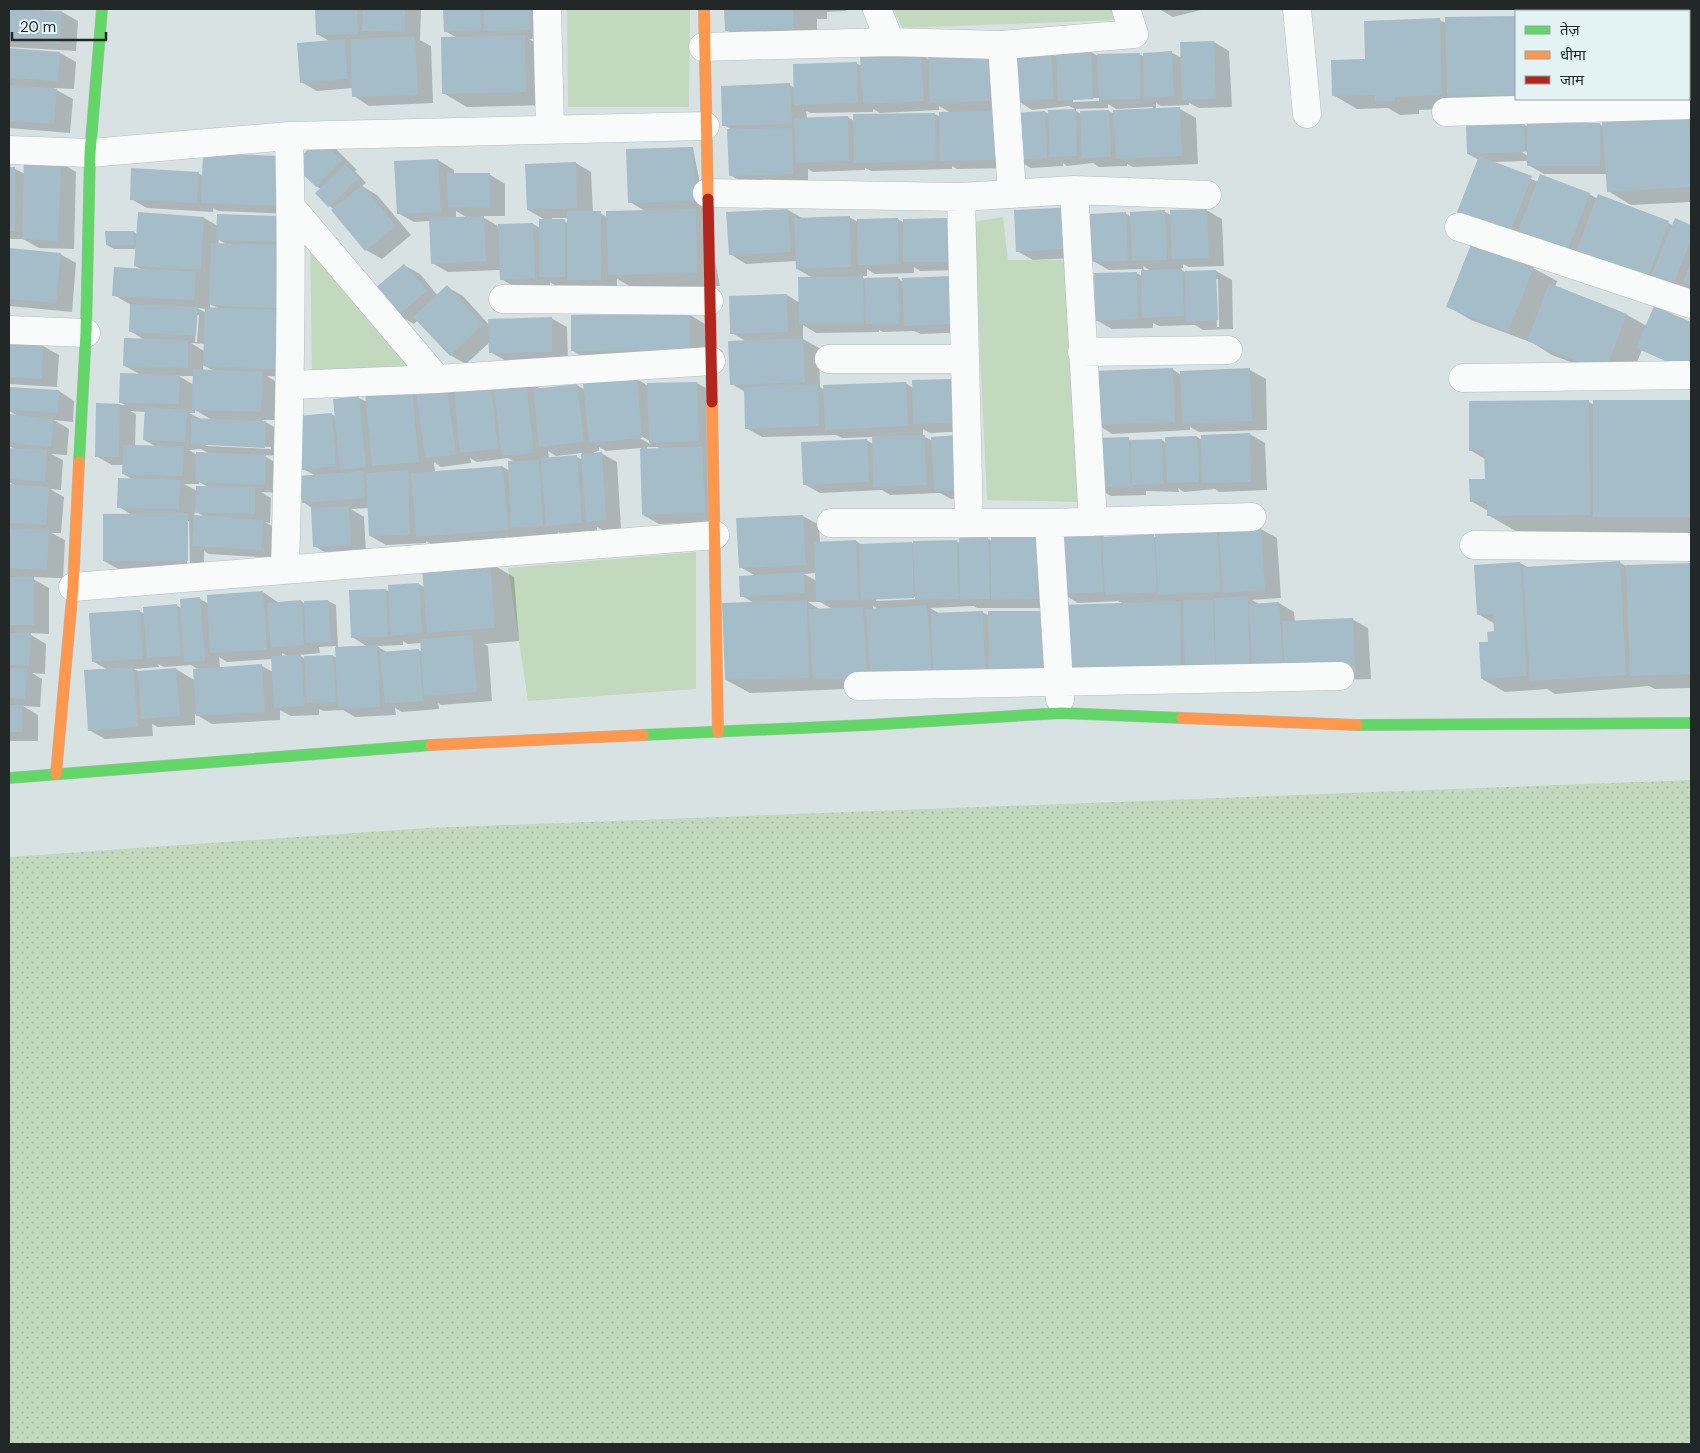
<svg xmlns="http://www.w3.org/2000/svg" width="1700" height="1453" font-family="'DM Sans','Noto Sans Devanagari',sans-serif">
  <defs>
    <pattern id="grass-dots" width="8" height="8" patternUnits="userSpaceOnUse" patternTransform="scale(1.25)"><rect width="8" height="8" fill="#c2d9be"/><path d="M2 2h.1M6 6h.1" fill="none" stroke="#a6baa3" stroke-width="1.8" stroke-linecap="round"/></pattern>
  </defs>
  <rect width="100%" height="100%" fill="#d9e2e3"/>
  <path fill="url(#grass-dots)" d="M1691,780V1444H9V857L427,828Z"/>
  <path fill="#c2d9be" d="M567,9H690L689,107H568Z
    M893,9H1115L1119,20L902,28Z
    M1003,217L1008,260H1067L1080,502L987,500L974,222Z
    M310,235L416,370L312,376Z
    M696,552V689L528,701L508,568Z"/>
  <path fill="#0003" fill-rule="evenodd" d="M9,9L62,12L78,21L76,51L9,47Z
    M316,9H421L420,40L431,46L433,103L369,106L354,96L353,88L317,91L301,82L329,41L317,34Z
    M444,9H545L546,38L529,39L548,50L549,105L467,107L443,93L457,38L445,31Z
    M725,9H846V11L827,12V19H817V42L750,44L726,30Z
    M1159,9H1205L1173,17Z
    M1629,9H1691V100L1689,99V11H1629Z
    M1516,17V99L1465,108L1419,110V114L1400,115L1388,108L1357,109L1333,95L1367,60L1439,20L1446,23V19Z
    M1214,42L1229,51L1232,107L1199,108L1189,103V105L1161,106L1156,103V110L1180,109L1196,118L1198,164L1133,167L1127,164V166L1099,167L1093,163L1067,166L1063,163V166L1031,168L1015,159L1045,112L1050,115L1076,111L1081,114L1109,111L1115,114L1153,110V107L1116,109L1108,104V108L1075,109L1069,106L1032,110L1017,100L1050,52L1058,57L1091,52L1098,56L1139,54L1145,57L1172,53L1182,58ZM1099,98V101L1073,102V99Z
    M9,50L60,53L76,62L74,89L53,88L73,99L70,133L9,128V87H12L9,85Z
    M987,52L1005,110H991L1010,121L1011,168L957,169L952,166V169L871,171L865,168V170L813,172L808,169V183L746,184L730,175L732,130L724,125L790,85L795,88L856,63L862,66L921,55L930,60ZM939,106L951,113L941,117L935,114L854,121L848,117L807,118L806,111L811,113L873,112V109L880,113L939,110Z
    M1689,118L1691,120V202L1631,205L1608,191L1607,174H1544L1528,165V161L1493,162L1538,182L1589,194L1598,199L1599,196L1673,225L1675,220L1691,226L1690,291L1474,221L1479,160L1468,154L1523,124L1529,127L1599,124L1603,126ZM1520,148L1528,153V156L1519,150Z
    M320,139L335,148L357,170L355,171L366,183L362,186L377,195L411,235L382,259L366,250L333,210L334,209L329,206L321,189L316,186Z
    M693,148L720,286L633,288L617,279V288H584L579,285L556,286L550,282V286L517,288L501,279V270L448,272L432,263L430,221L414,222L398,213L438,160L454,170V174H489L505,184V216H481L498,226L533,224L540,228L547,221L528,210L576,163L591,172L593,213H600L607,217L645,211L630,202ZM456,211L468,218H456ZM552,218H568V223L564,221H552Z
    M204,154L292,214L218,211L213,208V212L147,208L131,199L198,173L204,176Z
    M61,163L76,172L74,249L39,248L23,239H9V169H15L25,174Z
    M1074,208L1092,218L1126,214L1132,217V213L1165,212L1171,215L1206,210L1222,219L1224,266L1189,267L1183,264V268L1180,269L1185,272L1216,271L1232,280L1233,329L1203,330L1195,325L1159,326L1153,323V328L1112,329L1096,320L1136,273L1142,276V269L1109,270L1093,261V257L1033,260L1017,251ZM1143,266L1151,271H1144ZM1215,279H1218L1219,327H1217Z
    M788,210L804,219L849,217L858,222L898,219L904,223L946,220L962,229V270L920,271L914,267V273L875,274L867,269V276H860L865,279L898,278L968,332L921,334L914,331L883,332L879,330V332L816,333L803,325V339L819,348L820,387L824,390L906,383L970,431L930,433L923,429V436L933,441L977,498L951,499L940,493L890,495L882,490L820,493L804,484L866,440L873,444V437L842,438L836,435L762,437L746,428L745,392L732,384L747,342L732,333L787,295L800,303L813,278L797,269V261L746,264L730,254Z
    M282,217L290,377L267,376L278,383L277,420H262L281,431L280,456L263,455L281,466L280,493L261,492L271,498L270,523L265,522L279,530L277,558L209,554L204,551V569L120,570L104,561L132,515L119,507L134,480L123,474V465H112L96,456L98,404L125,405L120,402L141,375L125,366L145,340L130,331L131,305L114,295L143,270L135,266L137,249H114L107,245L134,232L138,235L204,218L218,226ZM219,240L226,244H218ZM210,304L218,308H210ZM197,308L206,309V313ZM196,315H199L197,342H195ZM191,343L205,344L204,351ZM203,365L214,371H203ZM178,376H194V385L184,379ZM195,410L212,420L201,419L189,413H195ZM130,411L146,412L144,440L157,447L135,446L136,414ZM206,444L271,447V449L206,446ZM201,449L210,454L197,455L189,450ZM199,482L208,487L197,491L184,484H199ZM195,511L205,517H194ZM187,521H189L190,567H187Z
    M9,249L60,254L76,263L72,312L9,306Z
    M404,265L420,274L438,296L447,287L463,296L489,325L551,318L567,327L568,360L506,361L490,352V342L466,364L450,355L418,320L414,324L398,315Z
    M1533,268L1557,281L1555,287L1627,315L1647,326L1655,308L1691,323V373L1642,350L1628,384L1552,355L1533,343L1471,320L1447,306Z
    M690,315L705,324L706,359L588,360L573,351Z
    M9,344L43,346L59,355L57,387L9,384Z
    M1172,369L1181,375L1250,370L1266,379L1267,430L1199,432L1190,427V430L1112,434L1097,424Z
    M637,379L648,386L697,383L713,392L720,522L659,524L643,515L641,448L606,451L599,447V451L594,452V454L601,453L617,462L621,529L603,530L597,527V532L563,535L558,532V534L531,536L532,543L441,550L426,541V543L386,545L370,536L369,508L351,509L364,517L366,553L330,555L314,546L315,510L303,502L316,476L303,469L331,414L336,417L359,398L367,402L366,393L447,388L455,392L526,380L541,389L577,385L585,390ZM637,434L650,441V444L636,436ZM647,447H657L662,449L647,450ZM548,451L556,456L582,453L583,460L577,457L549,459ZM470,458L477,462L508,458L515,462L510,471L503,467L435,472L434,462L441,467L471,463Z
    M9,388L59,391L74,401L73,422L54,420L69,429L67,455L51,454L63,460L61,490L50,489L64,497L61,533H52L65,540L63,578L30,577L49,588V634L28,633L46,644L45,674L32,673L42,679L40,707L23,706L38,715V741H9V579H12L9,577V485L15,486L9,482V449H15L9,446V416H18L9,411Z
    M1594,401L1691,402V534L1519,533L1488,515V511L1471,501L1486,480L1485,459L1470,450L1589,402L1594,405Z
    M1250,434L1265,443L1267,490L1219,492L1215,489L1184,492L1178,488L1179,492L1146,491V495L1111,496L1095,487L1128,439L1132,441L1162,440L1166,443V438L1197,437L1202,440Z
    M803,516L819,525L820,543L856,541L862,545L912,543L915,545L956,541L960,543L988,539L992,541L1037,538L1053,608H977L974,606L930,608L940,614L982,612L990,616L1042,612L1058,680L750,693L726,680L754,603L742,596L756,576L740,567ZM816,573L817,581L804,574ZM920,597V599L876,601V598ZM808,602H820L834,610H821ZM873,606L880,610H873Z
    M1261,529L1277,538L1281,598L1252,600L1259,604L1279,603L1294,612L1295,622L1352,619L1368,628L1371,679L1087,687L1124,604L1118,601L1078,603L1063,594L1100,534L1106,538L1156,537V531Z
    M1619,562L1626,566L1691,564V688L1655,689L1649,686L1555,694L1547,689L1505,692L1482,679L1489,643L1495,633V624L1478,614L1520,563L1529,568Z
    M490,563L514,577L519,641L484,644L488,646L492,701L441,705L438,703L439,709L402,712L395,708L396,715L355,717L343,710L324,711L319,709V715L291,716L280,710V720L212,724L195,714V725L158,727L152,724L153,736L105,739L89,730L108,670L94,662L139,611L145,614L176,605L181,608L200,599L209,604L208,596L263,592L279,603L301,601L305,604V602L328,601L336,605L338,648L368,647L352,637L386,590L390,592L419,584L425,588ZM403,641L408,644L421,643L422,652L419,650L388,653L377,646L403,645ZM336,646L337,658L333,656L305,659L299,655L320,653L319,647ZM282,653L289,657H282ZM219,657L227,662L272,659L273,672L262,666L220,668ZM158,664L164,667L191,665L199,670L194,680L176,669L140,672L134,669L159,667Z"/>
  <path fill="#a4bdc8" d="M9,9L62,11L60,43L9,39Z
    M315,9H357L358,34L316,35Z
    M363,9H405V32L362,31Z
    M443,9H480L481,30L444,32Z
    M484,9H530V30L484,31Z
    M724,9H793L794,29L725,31Z
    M1628,9H1691V86H1689V11H1628Z
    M1516,16V95L1447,96L1445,17Z
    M1440,18L1442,95L1395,97V101L1375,102V95L1332,96L1331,60L1365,59L1364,21Z
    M525,35L526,92L442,94L441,37Z
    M415,36L418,95L352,97L350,39Z
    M345,39L348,79L300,83L297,43Z
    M1214,41L1216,99L1182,100L1180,42Z
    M9,48L60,52L58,81L9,78Z
    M1091,50L1093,99L1058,101L1056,51Z
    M987,51L990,101L930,103L928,53Z
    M1051,51L1054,99L1015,101L1012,54Z
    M1172,51L1174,96L1144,98L1143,53Z
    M1140,53V99L1099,100L1097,54Z
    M921,54L924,101L863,104L860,57Z
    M857,62L858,103L794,105L793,64Z
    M790,83L792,124L722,126L721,86Z
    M9,85L57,89L54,124L9,121Z
    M1180,107L1182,156L1116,159L1113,110Z
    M1076,109L1077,156L1050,157L1048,110Z
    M1109,110L1111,157L1082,158L1080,111Z
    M995,111L996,160L940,161L939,112Z
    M1045,111L1047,158L1014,160L1012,113Z
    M935,113L936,161L854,163L853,114Z
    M848,116L849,161L796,163L794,118Z
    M1689,117L1691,187L1607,192L1602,122Z
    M1524,122L1525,152L1467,154L1466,124Z
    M1527,123H1600V166H1527Z
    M792,128L793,174L729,176L727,129Z
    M319,138L342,160L316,187L293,165Z
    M693,147L695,201L628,203L626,149Z
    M203,153L279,156L277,206L201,203Z
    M1479,156L1532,176L1510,233L1457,212Z
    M438,159L441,212L397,214L394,161Z
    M24,160L61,162L58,241L22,239Z
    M576,162L577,208L527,210L525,164Z
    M346,164L359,178L328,207L315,193Z
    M9,167H15V231H9Z
    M131,168L199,172L197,203L130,200Z
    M447,173H490V208L448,207Z
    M1540,174L1590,193L1566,255L1516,236Z
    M362,185L396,226L365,251L331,210Z
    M1598,194L1669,221L1646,282L1575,254Z
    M1074,207L1076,248L1016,252L1014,210Z
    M696,209L697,273L608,275L606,211Z
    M788,209L791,252L729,255L726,212Z
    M1207,209L1209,258L1172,259L1170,210Z
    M1165,210L1167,260L1132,261L1130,212Z
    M567,211H601V280H567Z
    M138,212L204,217L201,270L134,266Z
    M1126,212L1128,261L1092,262L1090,214Z
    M217,214L282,216L281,242L216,240Z
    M484,216L486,261L431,264L429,218Z
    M850,216L851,267L796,269L794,218Z
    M898,218L899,264L858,265L857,219Z
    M947,218V262H903V219Z
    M1675,218L1691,225V239L1674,283L1652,274Z
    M539,219H565V277H539Z
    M533,223L535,278L500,280L498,224Z
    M105,231H134V245H106Z
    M1472,242L1534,267L1508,332L1446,307Z
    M211,243L278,245L276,308L209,305Z
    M9,248L61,253L56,303L9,299Z
    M1691,262V286L1683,282Z
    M404,264L427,291L397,316L375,288Z
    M114,267L196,272L194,300L112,296Z
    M1182,269L1184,316L1142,318L1141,270Z
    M1216,270L1218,320L1186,322L1185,271Z
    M1137,272L1138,319L1095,321L1094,273Z
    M863,276L864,324H799L798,277Z
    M951,276L953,324L904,326L902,278Z
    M898,277L899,324H866L865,278Z
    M1549,283L1627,314L1605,372L1527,341Z
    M447,285L483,324L450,356L413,317Z
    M787,294L788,332L730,334L729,296Z
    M130,304L198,307L196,336L129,332Z
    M1654,306L1691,322V360L1687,370L1636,348Z
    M205,307L277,310L275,369L203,366Z
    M690,314V350L571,351V315Z
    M552,317V352L489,353L488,319Z
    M124,338L188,340V368L123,366Z
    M803,338L805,382L730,385L728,341Z
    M9,343L43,345L42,379L9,377Z
    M1173,368L1175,422L1095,425L1093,371Z
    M1250,368L1252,421L1182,424L1180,371Z
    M193,369L263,372L261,412L192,410Z
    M120,373L180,375L179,404L119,403Z
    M637,378L642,438L589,443L583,383Z
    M526,379L534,453L502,456L493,382Z
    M953,379L955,423L913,424L912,380Z
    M490,381L498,449L460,453L453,384Z
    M697,382L699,441L649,443L647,383Z
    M906,382L908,426L825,430L823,385Z
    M577,384L584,442L539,447L533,389Z
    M818,384L819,426L745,429L744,387Z
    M9,387L59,390L58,413L9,410Z
    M412,387L419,462L372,466L365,392Z
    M447,387L456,455L425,458L416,391Z
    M359,396L366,467L340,470L333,399Z
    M1589,400L1590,515L1487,516V501L1470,502L1469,479H1485L1484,450L1469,451V401Z
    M1593,400H1691V517H1593Z
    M96,403L120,404L119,457H95Z
    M145,407L187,410L185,442L143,440Z
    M332,413L336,466L302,470L297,416Z
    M9,414L54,419L51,447L9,443Z
    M191,418L266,421L265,448L191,444Z
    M1250,433L1251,482L1202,483L1201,435Z
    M925,435L926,485L873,487L872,436Z
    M959,435L962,490L934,491L931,437Z
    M1197,436L1199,482L1167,483L1165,437Z
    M1129,437L1130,486L1094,487L1093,438Z
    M867,439L869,482L803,485L801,442Z
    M1162,439L1163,484L1132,485L1131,440Z
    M123,445L184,446L183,476L122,474Z
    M702,446L705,513L642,515L640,449Z
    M9,448L47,450L45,482L9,479Z
    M196,452L266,455L265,485L195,482Z
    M602,452L606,520L586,522L581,454Z
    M577,455L582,523L546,526L541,458Z
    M539,460L543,526L511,528L508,461Z
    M503,466L508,530L416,537L411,473Z
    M408,470L410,535L369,536L366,473Z
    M363,471L365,498L302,503L299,476Z
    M118,478L180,480L179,509L117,508Z
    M9,484L49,487L46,525L9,523Z
    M196,486L255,487V514L195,513Z
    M349,506L351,545L313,547L311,508Z
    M188,513V561H103V514Z
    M194,515L263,520L261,550L192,546Z
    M803,515L806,565L739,568L736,518Z
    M1217,526L1220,592L1158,595L1155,530Z
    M9,528L49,530L47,570L9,568Z
    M1261,528L1265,590L1223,593L1219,531Z
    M1100,533L1103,592L1061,594L1058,536Z
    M1154,534L1157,592L1105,595L1102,537Z
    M1037,536L1038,599L991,600V537Z
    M988,537L990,599L960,600L959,538Z
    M856,540L858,600L816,601L814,542Z
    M957,540L958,599L915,600L913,541Z
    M912,542L914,598L861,600L859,544Z
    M1620,561L1626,675L1530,681L1523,567Z
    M490,562L495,628L427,633L422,567Z
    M1520,562L1527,676L1481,679L1479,642H1488L1487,632L1494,631L1493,614L1477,615L1474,565Z
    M1691,563V674L1630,676L1626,565Z
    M804,572L805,593L740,597L739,576Z
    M9,577H34V625H9Z
    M419,583L422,633L391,636L388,585Z
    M386,589L388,637L351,638L349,590Z
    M263,591L267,650L210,653L207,595Z
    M1248,596L1249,666L1216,667L1214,598Z
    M200,597L205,661L184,662L180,599Z
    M301,600L304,645L271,648L267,603Z
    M328,600L331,642L306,643L304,601Z
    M807,600L809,678L725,680L722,603Z
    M1183,600H1213L1215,666L1185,667Z
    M1180,601L1181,672L1063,674L1061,605Z
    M1279,602L1283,662L1252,665L1249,604Z
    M177,604L180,656L147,658L143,607Z
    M927,605L932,678L871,682L866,609Z
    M863,607L867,678L813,680L809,609Z
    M140,610L143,659L92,662L89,613Z
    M983,611L985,672L933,675L931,613Z
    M988,611H1043V672H989Z
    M1353,618L1355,671L1285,674L1282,621Z
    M9,633H31L29,666L9,665Z
    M472,635L477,692L424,696L420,639Z
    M377,645L380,707L338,709L335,647Z
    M419,649L423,701L385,704L380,652Z
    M301,655L304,706L274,708L271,656Z
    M333,655L336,702L307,703L304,656Z
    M262,664L265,712L196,716L193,669Z
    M133,667L138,727L88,731L84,670Z
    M9,668L27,669L25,699L9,698Z
    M176,668L180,716L141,719L138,671Z
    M9,705H22V732H9Z"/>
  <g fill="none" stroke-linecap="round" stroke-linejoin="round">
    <g stroke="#b4bbbc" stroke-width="29">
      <path id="street" d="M547,9L550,129
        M877,9L890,42
        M1297,9L1307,114
        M1002,45L1012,193
        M703,47L890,42L1002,45L1134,34L1126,9
        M1446,112L1691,105
        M9,150L90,153L289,136L705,126
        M1074,190L1093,522
        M707,193L961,197L1074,190L1207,195
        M961,197L969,523
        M291,207L437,379
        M1459,227L1691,304
        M503,299L709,301
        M9,330L86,333
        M1082,352L1228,350
        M829,359H965
        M1463,378L1691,375
        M290,385L437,379L711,361
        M831,523H1049L1252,517
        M1049,523L1060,699
        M1474,545L1691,547
        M285,569C289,424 293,280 289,136
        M73,587L715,535
        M858,686L1340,676"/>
    </g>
    <g stroke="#b4bbbc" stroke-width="12">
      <path id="fast" d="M79,462L86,333L90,153L102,9
        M1357,725L1691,723
        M643,735L867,725L1061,713L1182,718
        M9,778L431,745"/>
    </g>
    <g stroke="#b4bbbc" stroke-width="12">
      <path id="slow" d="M704,9L708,199
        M712,402L718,732
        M1182,718L1357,725
        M431,745L643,735
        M56,774L73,587L79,462"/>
    </g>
    <g stroke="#b4bbbc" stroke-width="12">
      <path id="jam" d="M708,199L712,402"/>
    </g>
    <use href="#street" stroke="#f9fbfb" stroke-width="28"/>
    <use href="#fast" stroke="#63d668" stroke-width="11"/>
    <use href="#slow" stroke="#ff974d" stroke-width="11"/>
    <use href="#jam" stroke="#b3261e" stroke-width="11"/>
  </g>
  <rect width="1700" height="1453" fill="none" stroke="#222828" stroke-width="20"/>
  <rect x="1515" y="10" width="175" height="90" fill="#e3f3f4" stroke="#96a2a2"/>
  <rect x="1525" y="26" width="25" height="8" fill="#63d668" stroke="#96a2a2"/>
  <text x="1560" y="35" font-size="15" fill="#222828">तेज़</text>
  <rect x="1525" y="51" width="25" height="8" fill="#ff974d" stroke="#96a2a2"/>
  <text x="1560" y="60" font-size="15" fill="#222828">धीमा</text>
  <rect x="1525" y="76" width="25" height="8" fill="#b3261e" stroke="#96a2a2"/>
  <text x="1560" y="85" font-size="15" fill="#222828">जाम</text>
  <path d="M12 32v8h94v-8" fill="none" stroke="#222828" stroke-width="2.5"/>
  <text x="20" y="32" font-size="15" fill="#222828" stroke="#e3f3f4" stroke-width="4" paint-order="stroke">20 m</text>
</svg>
